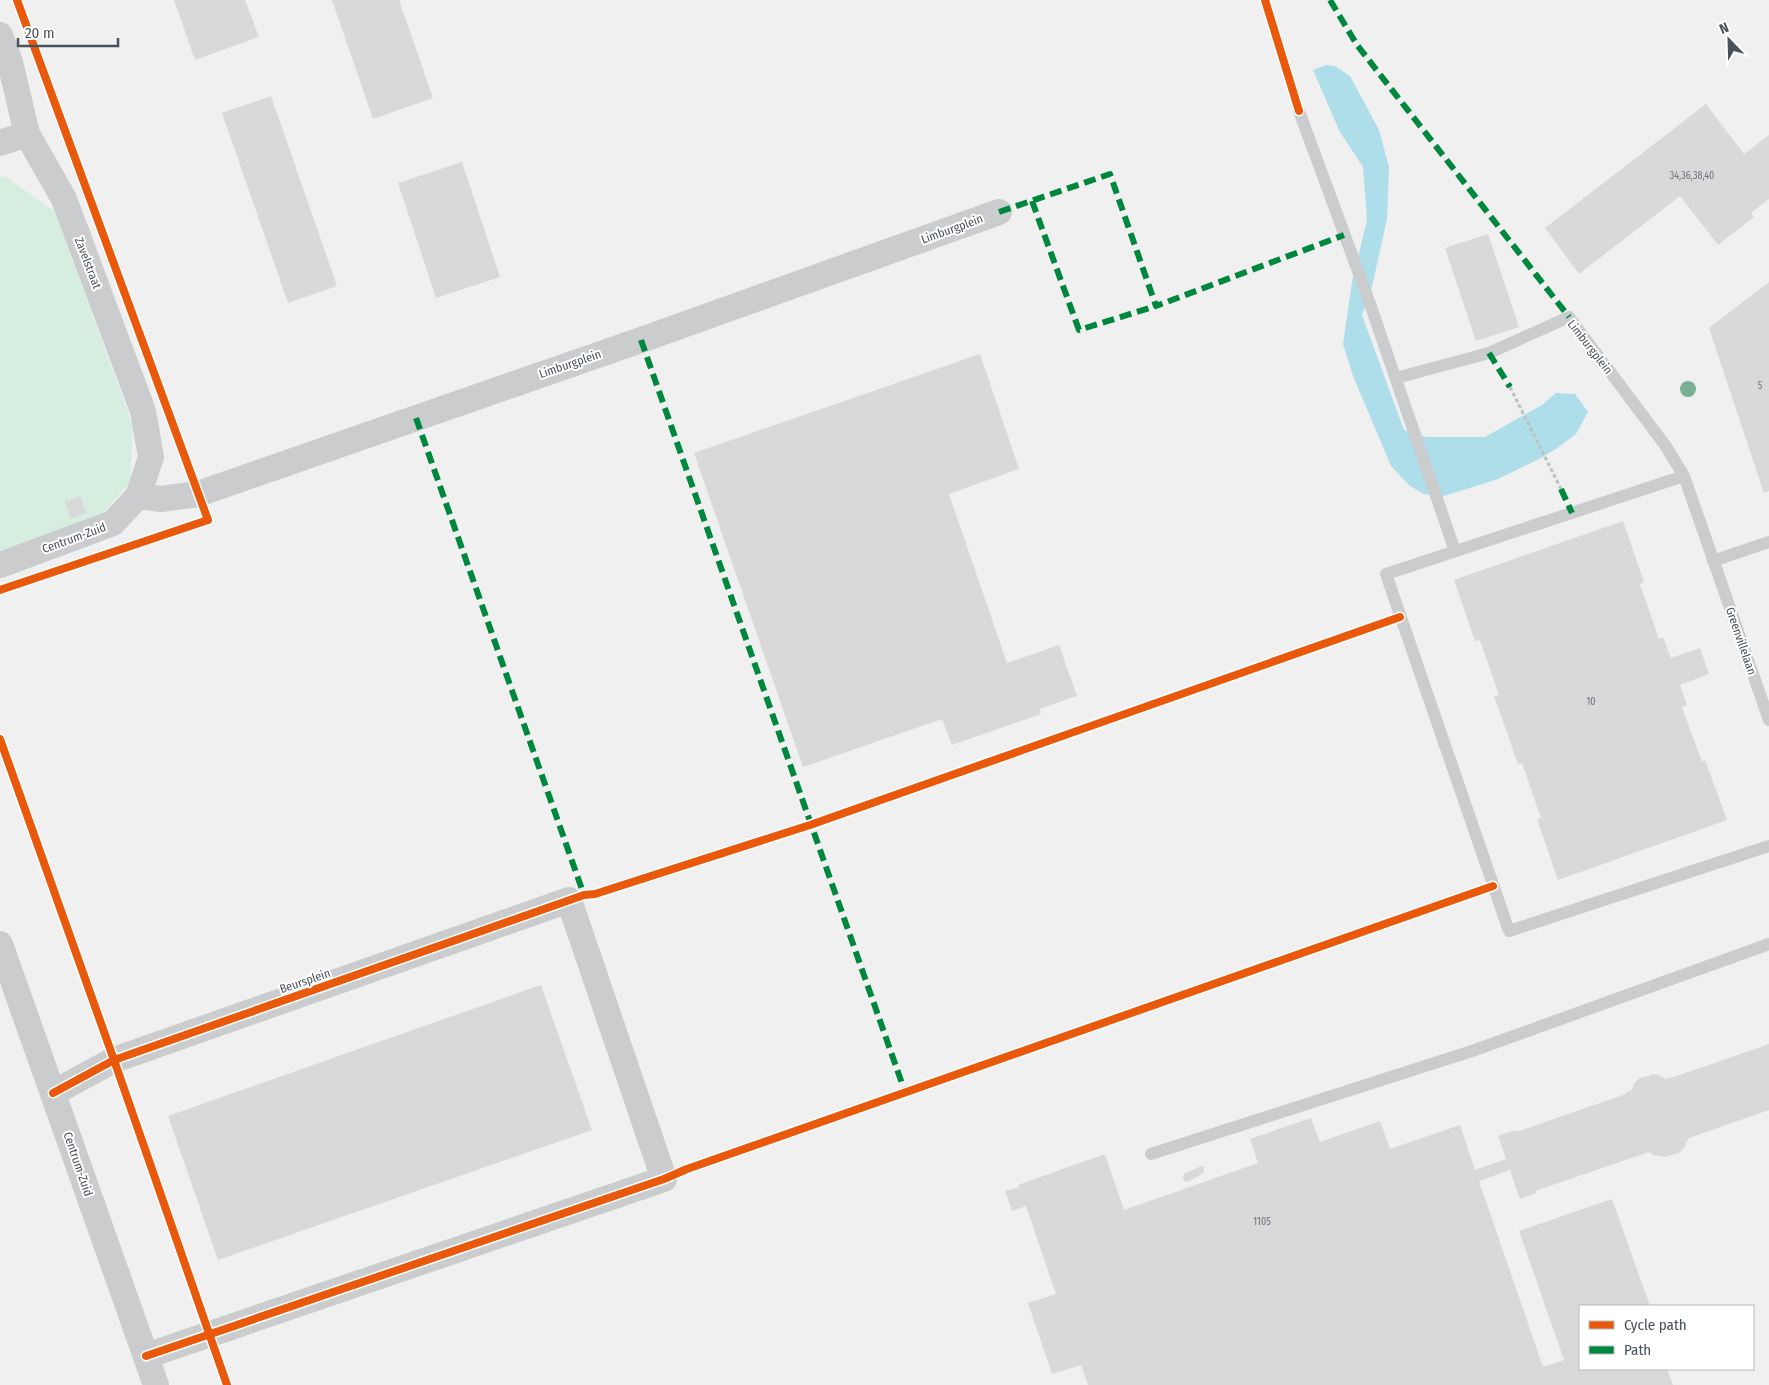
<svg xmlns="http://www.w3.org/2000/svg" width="1769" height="1385" font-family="'Fira Sans Condensed',sans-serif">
  <rect width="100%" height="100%" fill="#f0f0f0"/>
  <path fill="#d6eedf" d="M5,176L55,212L133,426L130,483L96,521L0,551V177Z"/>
  <path fill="#addeea" d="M1326,65L1335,66L1350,76L1379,130L1389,167L1387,219L1371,291L1362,315L1404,430L1426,437H1485L1542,405L1556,393L1575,394L1588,412L1576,434L1556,449L1539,459L1498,479L1444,496L1424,494L1410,486L1391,466L1353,376L1343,344L1352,282L1367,220L1363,167L1340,132L1313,70Z"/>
  <path fill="#d9d9da" d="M174,0H245L259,37L195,60Z
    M332,0H399L433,98L373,119Z
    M271,96L337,286L288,303L222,113Z
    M1706,104L1744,154L1769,135V199L1751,213L1754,217L1718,245L1680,196L1579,274L1545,228Z
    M462,162L500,277L436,298L398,183Z
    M1488,234L1519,327L1476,341L1445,248Z
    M1769,282V491L1764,493L1709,328Z
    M980,354L1019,469L949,494L1007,663L1059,645L1077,696L1039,709L1041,714L952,745L942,719L803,767L694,453Z
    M80,496L86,513L71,519L65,502Z
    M1623,521L1644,582L1640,584L1659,639L1663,637L1671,658L1700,648L1709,674L1680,685L1687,705L1682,707L1702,762L1705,760L1727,820L1558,880L1537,819L1541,818L1522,763L1518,764L1494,696L1499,695L1480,640L1475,641L1454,580Z
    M541,985L592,1130L218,1260L168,1116Z
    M1769,1044V1110L1689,1138L1683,1149L1679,1153L1665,1157L1653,1155L1649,1152L1535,1191L1536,1193L1520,1199L1510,1170L1479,1181L1543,1367L1564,1360L1519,1231L1612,1199L1650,1306H1580V1369H1667L1673,1385H1088L1081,1365L1052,1374L1028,1303L1056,1294L1026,1206L1012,1211L1005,1191L1019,1187L1018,1185L1105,1154L1124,1210L1258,1163L1250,1139L1311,1118L1320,1142L1380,1121L1390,1149L1460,1125L1475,1170L1506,1159L1498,1136L1515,1130L1516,1132L1626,1094L1625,1093L1632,1090L1634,1083L1640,1078L1654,1074L1659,1075L1665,1079L1670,1077L1671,1078Z
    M1201,1166L1204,1167V1173L1188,1182L1184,1181L1183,1178L1184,1174Z"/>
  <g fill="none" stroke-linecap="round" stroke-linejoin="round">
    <path stroke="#b9c3c0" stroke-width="3" stroke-dasharray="4 2.5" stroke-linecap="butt" d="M1510,387L1561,489"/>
    <path stroke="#caccce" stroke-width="12" d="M1299,111L1369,301L1455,551
      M1396,378L1489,353L1569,317L1665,445L1684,476L1769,720
      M1684,476L1386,574L1509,931L1769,846
      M1713,561L1769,542
      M1151,1154L1472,1051L1769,944"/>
    <path stroke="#caccce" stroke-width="26" d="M0,35L10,62L27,134L64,199L143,411L151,457L138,496L113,523L0,565
      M0,143L27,134
      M138,496L161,499L198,494L641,340L999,212
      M0,944L156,1385
      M53,1093L114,1060L569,900L664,1179L146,1356"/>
    <path stroke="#00873e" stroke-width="6" stroke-dasharray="12 6" stroke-linecap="butt" d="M1330,0L1357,45L1569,317
      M1032,201L1079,330L1156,306
      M999,212L1110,174L1156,306L1344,235
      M641,340L905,1092
      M1489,353L1510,387
      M416,418L584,895
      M1561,489L1572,513"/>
    <g stroke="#fff" stroke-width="11">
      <path id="cycleway" d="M1265,0L1299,111
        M0,590L208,520L17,0
        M0,739L114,1060L227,1385
        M53,1093L114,1060L584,895L595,894L810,825L1400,617
        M146,1356L664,1179L687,1169L1493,886"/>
    </g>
    <use href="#cycleway" stroke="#e8590c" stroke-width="8"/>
  </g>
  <circle fill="#7baf95" cx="1688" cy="389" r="8"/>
  <g text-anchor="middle" stroke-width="4" stroke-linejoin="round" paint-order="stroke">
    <g font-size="10" fill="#6d747c">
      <text x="1692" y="179">34,36,38,40</text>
      <text x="1760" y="389">5</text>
      <text x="1591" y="705">10</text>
      <text x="1262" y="1225">1105</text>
    </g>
    <g font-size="12" fill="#48525b" stroke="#fff">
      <text transform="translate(952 229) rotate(-20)" y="4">Limburgplein</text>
      <text transform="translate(88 263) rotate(69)" y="4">Zavelstraat</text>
      <text transform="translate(1590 347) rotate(52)" y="4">Limburgplein</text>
      <text transform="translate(570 364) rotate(-19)" y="4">Limburgplein</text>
      <text transform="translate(74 538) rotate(-20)" y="4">Centrum-Zuid</text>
      <text transform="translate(1741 641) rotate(71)" y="4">Greenvillelaan</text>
      <text transform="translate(305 981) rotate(-19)" y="4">Beursplein</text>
      <text transform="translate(78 1164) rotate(71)" y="4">Centrum-Zuid</text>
    </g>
  </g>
  <rect x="1579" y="1305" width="175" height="65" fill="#ffffff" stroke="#b6babd"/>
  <rect x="1589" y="1321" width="25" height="8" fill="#e8590c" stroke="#b6babd"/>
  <text x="1624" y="1330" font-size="15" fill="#48525b">Cycle path</text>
  <rect x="1589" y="1346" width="25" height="8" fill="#00873e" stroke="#b6babd"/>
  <text x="1624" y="1355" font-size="15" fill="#48525b">Path</text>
  <g transform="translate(1729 40) rotate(337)" stroke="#ffffff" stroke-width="4" paint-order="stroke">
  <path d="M0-4L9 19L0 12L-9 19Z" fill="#48525b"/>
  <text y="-8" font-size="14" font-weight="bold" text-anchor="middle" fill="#48525b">N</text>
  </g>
  <path d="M18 38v8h100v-8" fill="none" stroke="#48525b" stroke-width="2.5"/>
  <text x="25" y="38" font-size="15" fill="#48525b" stroke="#ffffff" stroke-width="4" paint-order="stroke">20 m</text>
</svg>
